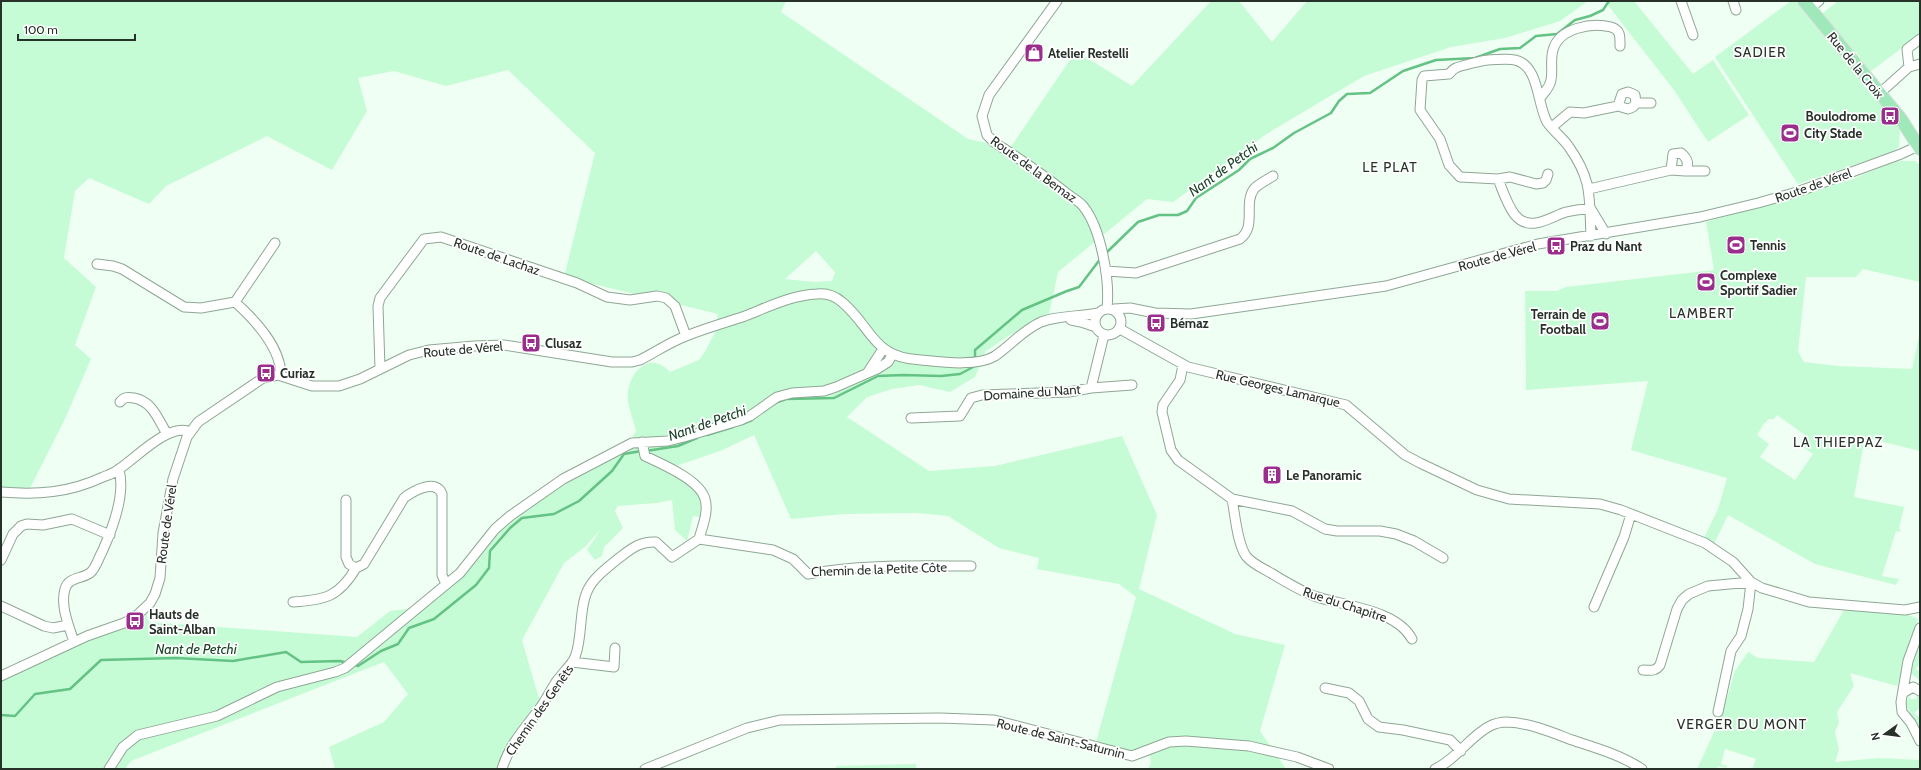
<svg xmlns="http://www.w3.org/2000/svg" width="1921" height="770" font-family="Cabin,sans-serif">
  <rect width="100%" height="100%" fill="#effff3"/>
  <path fill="#c6fcd5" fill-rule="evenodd" d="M1,1H786L781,12L968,139L1010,148L1076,51L1132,86L1211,1H1239L1272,42L1307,1H1588L1560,21L1505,38L1451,47L1364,76L1268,133L1173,202L1147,199L1058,272L1049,314L1010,335L986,351L975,377L950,392L919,385L892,389L867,397L847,417L929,471L995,466L1122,436L1157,515L1139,589L1235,634L1285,645L1260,731L1286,769H1148L1151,763L1150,756L1096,742L1136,597L1119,584L1037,569L1039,558L999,548L948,516L918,513L844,514L791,519L754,435L720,451L676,466V475L697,494L702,501L701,517L693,516L687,541L675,530L672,500L656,503L618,506L615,511L623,528L604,547L602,556L595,560L587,550L601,529L585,547L564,563L522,640L543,712L517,741L506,769H335L329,747L384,722L408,694L384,662L131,761L125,769H1V670L59,645L146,613L149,622L357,637L390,611L423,607L503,526L558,486L626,449L636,431C634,421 629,410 628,401C625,376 648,348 670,372L699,360L706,350L716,330L718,314L564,277L595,153L508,70L446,86L394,71L358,78L367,111L332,170L267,136L166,186L149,204L89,178L75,191L64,258L96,287L75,345L91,359L65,419L26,496L1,494ZM816,251L835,272L832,281L814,282L785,279Z
    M1609,1H1634L1693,74L1713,60L1749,115L1708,142L1674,90L1607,4Z
    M1791,1H1796L1892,117L1900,130L1899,147L1892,152L1798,184L1715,57Z
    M1838,1H1920V34L1870,72L1856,52H1854L1822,14Z
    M1896,161H1915L1920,165V282L1863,269L1856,277H1806L1798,351L1804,362L1838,366L1912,369L1920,331V451L1863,437L1861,443L1868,446L1869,449L1863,448L1854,497L1904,507L1899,528L1901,532L1896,531L1882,576L1899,579L1896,585L1815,564L1728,515L1714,544L1704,538L1718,509L1727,478L1631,450L1648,381L1526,390L1525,291H1557L1566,287L1714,270L1706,222L1850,180ZM1777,415L1809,438L1806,444L1803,442L1801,446L1813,454L1795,480L1760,457L1769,444L1757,435L1765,422L1766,423L1768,419H1774Z
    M1844,610L1906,614L1918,619L1897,686L1850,673L1854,686L1837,712L1839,723L1835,732L1839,750L1835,762L1879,758L1920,760V769H1752L1756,759L1725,749L1721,764L1727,766L1726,768L1718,766L1717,769H1697L1722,715L1735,671L1748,652L1758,658L1814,662Z
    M1919,646L1920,663L1916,669L1920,672V680L1910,673Z
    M1918,694L1920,695V708L1914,713L1920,718V729L1905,704L1910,696L1911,699H1916Z
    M916,764V769H836V766Z"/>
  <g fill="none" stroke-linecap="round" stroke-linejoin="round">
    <path stroke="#64c285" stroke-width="2.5" d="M1106,253L1138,222L1159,215H1178L1187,211L1196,198L1239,170L1250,159L1273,148L1294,133L1331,113L1339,101L1347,94L1370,93L1403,71L1436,60L1475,58L1500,49L1520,48L1536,36L1557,34L1575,20L1590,16L1603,10L1609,1
      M975,359V350L1022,310L1067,291L1079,287L1101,258
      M775,403L786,399L834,398L878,376L903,375L941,376L960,374L975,366V364
      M742,424L752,420
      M707,435L733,427
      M646,451L678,446L697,438
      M353,664L358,666L381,651L398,644L409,628L434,619L476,585L489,568L490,551L510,528L522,518L554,514L579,501L612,471L624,454L641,451
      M1,715L15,716L35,694L70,689L101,660L176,658L233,661L286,652L301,662L340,661L348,663"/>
    <g stroke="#8fa795" stroke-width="11">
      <path id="minor" d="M1057,1L989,95L982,116L987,135L994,142C1018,158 1043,174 1066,193C1071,197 1079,201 1083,206C1101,228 1110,280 1107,308
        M1681,1L1693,35
        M1733,1L1736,10
        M1810,8L1819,1
        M1909,67L1907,49L1920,39
        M1880,93L1909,67L1920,64
        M1540,98C1544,93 1550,87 1551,80C1553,71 1550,60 1553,50C1559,28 1592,22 1611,27C1621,30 1620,37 1620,46
        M1636,103H1651
        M1552,127L1570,112L1584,113L1618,106L1628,109L1633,107L1636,103L1635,95L1628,92L1622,94L1618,106
        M1685,171H1705
        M1548,174L1546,180L1543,183L1536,184L1510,177L1498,179L1460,177L1449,165L1440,139L1420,110L1422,80L1424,76L1449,74C1451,72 1453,69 1456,68C1459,66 1485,60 1488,60C1496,60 1507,58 1515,60C1539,65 1537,104 1547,122C1553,131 1563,138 1569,147C1593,181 1589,198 1591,236
        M1498,179C1503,191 1507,205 1515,215C1530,233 1550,217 1566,212C1574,210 1583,209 1591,209
        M1589,189L1671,170L1685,171C1690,164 1687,158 1681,153L1673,154L1671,170
        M1591,209L1606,234
        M97,264L113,266L122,269L184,307L201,308L235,302C255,320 281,347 281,376
        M1106,271L1136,273L1240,239C1257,226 1243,204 1254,189C1258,184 1267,180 1273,176
        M235,302L275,243
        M1095 322a13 13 0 1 1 26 0a13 13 0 1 1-26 0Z
        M1114,309L1130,308L1155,313L1191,314L1386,286L1538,244L1700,217L1758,203L1797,192L1901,154L1918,146
        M1071,320L1081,322L1096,327
        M1120,329L1188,367L1346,405L1405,455L1420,463L1477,490L1509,499L1600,504L1621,510L1705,543L1733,562L1751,582L1762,588L1809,602L1905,610L1920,607
        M1183,365L1180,380L1163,405L1162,412L1171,450L1178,460L1232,499C1235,514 1237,543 1246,556C1251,563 1262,568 1271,573C1284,581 1299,590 1314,596C1343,606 1396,609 1412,639
        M380,368L378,306L380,298L424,239L441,237L577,283L607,297L630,300L657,296L666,298L675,306L686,336
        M868,372L883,349
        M1091,388L1104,335
        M120,402C124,397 127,397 134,398C152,401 158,419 167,434
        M911,418L960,416L971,398L982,395L1069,392L1091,388L1132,385
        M1,492C37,495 69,493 103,477C108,475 115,473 119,469C135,459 169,422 190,432
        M1232,499L1292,511L1325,529L1337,531H1380L1396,534L1414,541L1443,558
        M346,500V557L349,564L356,568L364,564L404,498C413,491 436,478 442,494V575L446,584
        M699,539L773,550L793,559L808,574C858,564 920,566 971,566
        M1,560L13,534L21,526L27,524L43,525L72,519L110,535
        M293,602C325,600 339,597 356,568
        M1,606L44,626L53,628L68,625
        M1594,607L1624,537L1631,514
        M1920,628L1908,661L1901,702L1902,712L1911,723L1920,741
        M74,642C69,626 60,606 65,589C68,577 82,579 90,573C96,568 98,559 102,552C112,530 126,495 119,470
        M572,662L614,667L615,648
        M1643,670C1650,670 1655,672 1660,665L1677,609L1682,600L1689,594L1708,586L1751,582L1748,609L1741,636L1731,651L1718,712
        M1,676L87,636L124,623L135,617L150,603L155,594L160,578L163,533L173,479L187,437L198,422L263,378L278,375L312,386H339L360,379L409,355L429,350L474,346L504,345L612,362H632L640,360C652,354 664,346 677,340C698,330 722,324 745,316C768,307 792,295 817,294C826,293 835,296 842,302C873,328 872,358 921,360C941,362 977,367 995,356C1011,345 1023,330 1041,322C1060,315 1078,317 1098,313
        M1325,688L1349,693L1359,701L1368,719L1379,727L1403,730L1450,740L1461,751
        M1903,693L1913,687L1920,691
        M109,769L123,747L138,735L217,716L277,687L335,672L345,668L460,573L495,529L510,516L563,479L632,443L668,441L684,437L741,420L750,416L777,397L792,393L824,391L836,387L877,369L888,362L892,355
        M502,769C509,745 525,728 540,708C546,700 550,691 556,682C561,675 568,668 573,661C578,653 579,641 580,632C584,589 585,585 619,558C631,549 640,541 656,542L672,557L699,539C702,527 709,512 705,499C700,480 662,464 645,456L642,442
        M645,769L747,728L780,720L940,718L994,720L1132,756L1169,742L1186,741L1249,746L1297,757L1329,769
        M1435,769C1457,759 1470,736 1490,726C1496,723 1501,722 1507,722C1530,723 1551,732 1572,740C1596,748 1621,755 1642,769"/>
    </g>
    <g stroke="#dcdedd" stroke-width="14">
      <path id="major" d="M1804,1L1901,119L1920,149"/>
    </g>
    <use href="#minor" stroke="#fff" stroke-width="9"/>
    <use href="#major" stroke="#9ee8ba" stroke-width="12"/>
  </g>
  <defs>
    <g id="shop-square" transform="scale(1)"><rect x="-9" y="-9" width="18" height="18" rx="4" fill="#9b2e8d" stroke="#fff"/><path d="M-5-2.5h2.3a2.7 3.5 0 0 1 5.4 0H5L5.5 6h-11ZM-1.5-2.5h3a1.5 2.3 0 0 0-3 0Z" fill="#fff"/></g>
    <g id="bus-square" transform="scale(1)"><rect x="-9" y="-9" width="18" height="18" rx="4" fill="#9b2e8d" stroke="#fff"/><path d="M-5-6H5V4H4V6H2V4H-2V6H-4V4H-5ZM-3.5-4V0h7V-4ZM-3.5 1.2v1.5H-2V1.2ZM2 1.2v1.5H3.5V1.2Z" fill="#fff"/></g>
    <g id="stadium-square" transform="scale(1)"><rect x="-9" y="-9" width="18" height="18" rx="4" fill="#9b2e8d" stroke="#fff"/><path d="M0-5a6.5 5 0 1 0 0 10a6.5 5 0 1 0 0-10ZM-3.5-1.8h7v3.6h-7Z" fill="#fff"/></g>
    <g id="building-square" transform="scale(1)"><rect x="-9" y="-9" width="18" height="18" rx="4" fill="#9b2e8d" stroke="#fff"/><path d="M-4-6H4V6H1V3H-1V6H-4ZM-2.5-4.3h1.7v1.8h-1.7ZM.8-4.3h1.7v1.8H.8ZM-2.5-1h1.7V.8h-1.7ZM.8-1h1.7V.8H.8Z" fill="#fff"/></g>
  </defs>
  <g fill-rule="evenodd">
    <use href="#shop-square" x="1034" y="53"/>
    <use href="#bus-square" x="1890" y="116"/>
    <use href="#stadium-square" x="1790" y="133"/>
    <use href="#stadium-square" x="1736" y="245"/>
    <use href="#bus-square" x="1556" y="246"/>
    <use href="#stadium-square" x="1706" y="282"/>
    <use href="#stadium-square" x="1600" y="321"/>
    <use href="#bus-square" x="1156" y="323"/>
    <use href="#bus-square" x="531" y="343"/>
    <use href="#bus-square" x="266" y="373"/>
    <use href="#building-square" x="1272" y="475"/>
    <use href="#bus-square" x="135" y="621"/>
  </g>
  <g text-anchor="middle" stroke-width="3.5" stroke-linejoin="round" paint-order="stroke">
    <g font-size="13" font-weight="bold" fill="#273029" stroke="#fff" text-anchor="start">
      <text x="1048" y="58">Atelier Restelli</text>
      <text x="1876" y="121" text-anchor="end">Boulodrome</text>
      <text x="1804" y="138">City Stade</text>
      <text x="1750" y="250">Tennis</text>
      <text x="1570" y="251">Praz du Nant</text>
      <text x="1720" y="280">Complexe<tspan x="1720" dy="15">Sportif Sadier</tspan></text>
      <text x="1586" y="319" text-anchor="end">Terrain de<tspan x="1586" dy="15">Football</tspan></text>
      <text x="1170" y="328">Bémaz</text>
      <text x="545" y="348">Clusaz</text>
      <text x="280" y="378">Curiaz</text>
      <text x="1286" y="480">Le Panoramic</text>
      <text x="149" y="619">Hauts de<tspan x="149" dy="15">Saint-Alban</tspan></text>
    </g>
    <g font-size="13" fill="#273029" stroke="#fff">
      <text transform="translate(1856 65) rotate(51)" y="5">Rue de la Croix</text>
      <text transform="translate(1034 169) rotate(36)" y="5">Route de la Bemaz</text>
      <text transform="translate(1813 185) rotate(-19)" y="5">Route de Vérel</text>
      <text transform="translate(497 256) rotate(19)" y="5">Route de Lachaz</text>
      <text transform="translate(1497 256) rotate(-15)" y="5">Route de Vérel</text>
      <text transform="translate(463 349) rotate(-5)" y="5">Route de Vérel</text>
      <text transform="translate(1278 388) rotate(13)" y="5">Rue Georges Lamarque</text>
      <text transform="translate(1032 392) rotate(-4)" y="5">Domaine du Nant</text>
      <text transform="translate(166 524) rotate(-82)" y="5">Route de Vérel</text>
      <text transform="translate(879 569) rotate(-2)" y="5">Chemin de la Petite Côte</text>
      <text transform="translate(1345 604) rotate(18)" y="5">Rue du Chapitre</text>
      <text transform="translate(539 710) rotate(-55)" y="5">Chemin des Genêts</text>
      <text transform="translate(1061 738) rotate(14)" y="5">Route de Saint-Saturnin</text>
    </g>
    <g font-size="14" letter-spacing="1" fill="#273029" stroke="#fff">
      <text x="1760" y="57">SADIER</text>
      <text x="1390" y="172">LE PLAT</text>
      <text x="1702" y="318">LAMBERT</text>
      <text x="1838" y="447">LA THIEPPAZ</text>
      <text x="1742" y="729">VERGER DU MONT</text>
    </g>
    <g font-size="14" font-style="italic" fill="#1c432a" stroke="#fff">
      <text transform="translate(1223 169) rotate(-36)" y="5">Nant de Petchi</text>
      <text transform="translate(707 423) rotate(-19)" y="5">Nant de Petchi</text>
      <text x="196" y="654">Nant de Petchi</text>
    </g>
  </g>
  <rect width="1921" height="770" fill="none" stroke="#273029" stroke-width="4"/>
  <g transform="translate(1885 734) rotate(256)" stroke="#ffffff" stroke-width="3" paint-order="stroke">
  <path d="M0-3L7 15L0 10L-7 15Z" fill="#273029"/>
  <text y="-6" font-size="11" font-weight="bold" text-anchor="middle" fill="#273029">N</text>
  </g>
  <path d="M18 34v6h117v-6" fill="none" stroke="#273029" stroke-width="2"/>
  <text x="24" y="34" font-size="12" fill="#273029" stroke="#ffffff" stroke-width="3" paint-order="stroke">100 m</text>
</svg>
